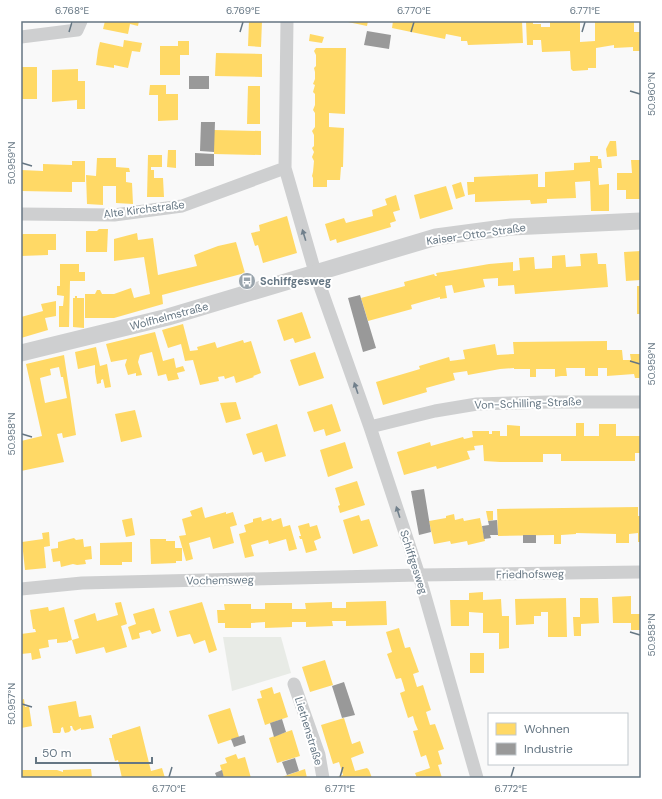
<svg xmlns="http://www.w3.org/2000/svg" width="662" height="799" font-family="'DM Sans',sans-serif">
  <rect width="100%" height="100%" fill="#f9f9f9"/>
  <path fill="#e8ebe6" d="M223,637H281L291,673L232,691Z"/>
  <path fill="#ffd966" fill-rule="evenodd" d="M105,21H139L138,26L130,24L128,34L103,29Z
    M249,21H262L261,47L248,46Z
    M343,21H368L367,26Z
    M393,21H458L460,22H467L466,21H522L523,43L468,45L467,41H461V37L446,34L445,39L392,28Z
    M526,21H533V24H541V27H550V21H580V42L595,41V21H634V32H641V51H633V47L614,48V45L596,48V68H588V70L573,71L571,69L570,51L542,52L541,40H533V45H527Z
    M310,34L324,37L322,43L309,41Z
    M124,40L142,43L140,52L132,51L128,68L114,65V68L96,65L98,50L100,42L123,47Z
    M178,41H189V55H180V75H160V46H178Z
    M316,48H346L345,114L329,113V127L344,128L343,167H341L340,180H327V187H313V178L312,176L313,172L314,161L312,157L314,152L312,148L314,146V135L312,131L315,127V113L313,110L315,105V94L313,92L315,85L313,84L315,79V72L314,68L316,66V55L314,51Z
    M216,53L262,54V77L215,76Z
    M21,67H37V99H21Z
    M78,69V81H85V109H77V100L52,102V70Z
    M150,85H166V94H178V120L158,121V95H149Z
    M248,86H260V124H247Z
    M214,130L261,131V155L214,154Z
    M610,141H616L617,156L607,157L606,149Z
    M168,150H176V168L167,167Z
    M148,155H162V167H151V170H154V178H163L164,197H147Z
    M590,156H598V159H601L602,168H598L599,185L609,184V211H591L590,181L575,182L576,198L547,199V203L531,204L530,200L475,202V194L468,195L467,182H474V177L538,174V187H545V172L574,170V163L590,162Z
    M97,158H116V167L129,168L130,172H126V182L132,183L133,204L116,203V186H103V205L87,204L86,175L96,176Z
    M631,160H641V199H626V190H617V173H632Z
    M72,161H85V182H72V192L21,191V170L43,171V164L72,165Z
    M461,182L465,196L456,199L452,185Z
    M446,186L453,209L420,219L414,195Z
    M396,195L400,210L393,212L396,221L390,223L391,227L337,243L336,239L330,241L325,224L344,218L346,223L373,216L372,210L387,205L385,199Z
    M287,216L297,253L263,263L258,245L255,246L251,233L260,231L259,225Z
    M99,229H108L107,252H86V231H97Z
    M137,233L138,240L153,238L158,275L197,266L194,255L218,246L236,242L245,273L162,295L163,304L114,318H85V294H95L97,290H100L102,294H114L131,288L134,298L150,294L144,257L114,261V239Z
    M23,234H56V250H48V255L21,256V235Z
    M641,251V280L626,281L624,252Z
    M597,253L598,264H606L608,287L515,294L514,285L498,286V278L483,279L485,287L454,293L452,285L445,286L447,298L440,299V297L425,301L411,305L412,309L368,321L361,298L405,286L404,282L434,274L435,276H437L436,273L449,271L489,264L513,262V271L520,270L519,258L534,257L535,269L552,268V256L565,255L566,267L581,266L580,254Z
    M60,264H79V272H85V281H70L69,327H59V306H63L64,296L57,295V286H60Z
    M637,286H641V314H637Z
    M75,296H77V298H84V328L73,327V298H75Z
    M56,301V316L45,318L48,330L21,338V317L43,311L41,304Z
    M302,312L311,338L295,343L293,338L284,341L277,320Z
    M183,324L190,351L198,350L197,347L215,342L217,348L243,340L244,343L251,341L261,373L253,376L254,377L236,383L234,376L225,379L224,376L218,377L219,381L200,385L193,360L185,361L181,344L168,348L162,330Z
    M155,332L163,361L174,358L176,368L183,366L185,371L177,373L179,379L168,381L166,374L158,376L152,352L140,355L138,362L142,375L136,376V373L128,375L125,365L127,359L111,362L106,344Z
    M607,341V350H622L623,360H631L630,354H641V378H635L634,374L607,376V368H598V376H585V368H566L567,376H561L555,377V369H536V377H530V369H514V368L500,369L468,375L467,371L453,373L455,380L426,388L427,392L383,405L376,382L420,369L419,366L449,357L450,361L465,359L463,350L495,344L497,355L514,354L513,342Z
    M96,347L100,366L107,364L111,387L105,388L103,379L101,380V383L97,384L95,372V365L78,369L75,352Z
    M315,352L324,378L299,386L290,360Z
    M64,355L76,435L63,438L62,433L57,434L64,462L21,471V441L42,436L26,364ZM59,367L61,377H63L67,398L45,403L40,378L51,375L50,369Z
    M236,402L241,419L226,423L220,403Z
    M332,404L341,431L326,436L324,429L314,432L307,412Z
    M135,410L142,437L121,442L115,414Z
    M576,423H584V436H599V424H616V436H641V453H635V461H561V454H543V462H500L484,461L483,445L474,446L475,450L467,451L470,459L437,469L436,466L404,475L397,452L430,442L431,446L463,437L464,439L473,437L472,431H489V434H492V431H500V436H507V425L520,426V436H576Z
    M277,424L286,456L265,462L262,452L253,455L246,434Z
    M345,442L353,468L328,477L320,450Z
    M357,481L365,505L340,513L338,506L340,505L335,488Z
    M202,507L205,518L226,512V514L233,512L237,525L230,527L234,543L213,549L210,537L189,543L193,559L186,561L179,536L186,535L182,519L192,516L190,511Z
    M638,507V516H641V542H638V533L629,534V543H616V534L576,533V534L561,535V544H554V535L498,536L497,509Z
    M486,511H493V520L488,521Z
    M454,514L455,520L463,518L464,521L480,518L485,541L468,545L467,541L451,544L450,541L434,544L429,521L446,518V516Z
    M359,515L361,521L369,519L378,546L353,554L343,520Z
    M261,517L262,521L271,518L272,521L281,518L283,527L290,525L297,549L289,551L286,539L269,544L268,540L251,545L254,556L245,558L239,534L246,532L244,525L253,522V519Z
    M132,518L135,535L126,537L122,520Z
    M309,523L310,527L317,525L321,538L314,541L317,550L306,553L302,539H300L299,536H301L298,526Z
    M49,532L50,546L44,547L46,568L25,570L22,542L43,539L42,533Z
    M74,538L76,540L83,539L84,547L91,546L92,559L85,560L86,564L77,565L73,564L61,567L60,561L53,562L51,549L58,548V542Z
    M150,539H166V541H175V548H182V561H176V563L151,564Z
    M132,542V562H122V565H100V543Z
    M483,592V600L501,599L502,616H509V648L499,649V633H483V613L469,612V626H451L450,600H469V593Z
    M631,596V614H641V630H631V623H613L612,597Z
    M566,598L567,637H548V612H541V616H534V624L516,625L515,599Z
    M580,598H598L599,623L581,624V636H574L573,617H580Z
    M386,601L387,625L346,626V621H332L333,626L306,627V622H292V627L265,628V622L251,623V628H225V623H218L217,610H225L224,604H251V609H265V603H292V609H306L305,603L332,602V608H346V602Z
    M121,602L127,624L121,626L127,647L106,653L104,647L76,654L72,640L68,641V642L57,643V639L48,640L49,647L39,649L41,658L32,660L31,653L21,654V634L36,632L35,629H33L30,610L48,607L49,611L64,607L72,640L79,638L74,620L95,613L97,621L118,615L115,603Z
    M202,602L217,650L209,653L205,640L194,644L190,634L177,637L169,611Z
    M154,608L161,631L152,634L150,630L139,633L140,638L132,640L128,627L136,624L133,614Z
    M399,628L405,648L410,647L419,672L413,674L417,687L423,685L427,698L431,710L426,712L430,725L435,724L444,749L438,751L442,764L438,765L442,778H417L415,773L430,768L426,755L421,757L413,731L418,730L415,723L413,716L408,718L400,693L405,691L403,684L401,678L396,679L387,654L392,652L386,632Z
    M470,653H484V673H470Z
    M325,660L333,685L310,692L302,667Z
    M272,687L274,694L280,692L288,717L265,725L257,699L262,698L260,691Z
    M24,699L25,707L29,706L32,726L21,728V700Z
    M76,701L79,717L91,715L94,728L81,730V728L75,731L73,729L72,726H70L71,730L69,732L65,733L64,731L63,727L61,728V731L60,733H53L48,706Z
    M230,708L239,737L218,744L208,715Z
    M344,718L352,744L360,741L364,753L351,758L355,771L367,768L369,770L372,778H338L337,777L343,775L339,762L333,764L321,725Z
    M140,726L151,771L162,768L165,778H122L118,760L115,761L109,738H112V735Z
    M292,730L300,756L277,763L269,738Z
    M236,754L238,759L245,757L251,778H224L220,765L227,763L225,758Z
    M91,769L92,778H21V770H57L63,772V770Z
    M305,769L307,778H282V777Z"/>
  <path fill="#999" d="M367,31L391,35L389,49L364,45Z
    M189,76H209V89H189Z
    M201,122H215L214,152L200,151Z
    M195,153L214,154V166H195Z
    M360,295L376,348L363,352L348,298Z
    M424,489L431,532L419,535L411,491Z
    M497,520L498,535H490L491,538L484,539L482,526L489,525L488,521Z
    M523,535H536V543H523Z
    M344,682L355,715L342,718L332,686Z
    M282,719L286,732L274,737L270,723Z
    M244,735L246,743L234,747L231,739Z
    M295,758L299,771L287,775L282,762Z
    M222,770L224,778H217L215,773Z"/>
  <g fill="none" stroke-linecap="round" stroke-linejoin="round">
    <path stroke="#cecfd0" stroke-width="13" d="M287,21L285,168L315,272L370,427L419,575L477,778
      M21,37L77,30L81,21
      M21,214L114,215L182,206L285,168
      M370,427L435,411L477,404L548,402H641
      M21,589L82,583L419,575L641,572
      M294,684L319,755L323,778"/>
    <path stroke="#cecfd0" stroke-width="17" d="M21,353L168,317L436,237L511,227L641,221"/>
  </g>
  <defs><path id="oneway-solid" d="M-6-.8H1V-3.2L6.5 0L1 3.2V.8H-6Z"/></defs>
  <g fill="#707f8b">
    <use href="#oneway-solid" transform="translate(304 235) rotate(-107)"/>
    <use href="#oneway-solid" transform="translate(356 388) rotate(-109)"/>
    <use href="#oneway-solid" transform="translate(398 512) rotate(-108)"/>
  </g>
  <path fill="none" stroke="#657683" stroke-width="1.5" d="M69,32L72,22M240,32L243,22M411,32L414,22M582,32L585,22M630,91L640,94M22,163L32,166M630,361L640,364M22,434L32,437M630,632L640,635M22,704L32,707M169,777L172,767M340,777L343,767M511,777L514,767"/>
  <defs>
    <g id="bus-disc" transform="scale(0.9)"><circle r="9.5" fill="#99a4ac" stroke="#fff"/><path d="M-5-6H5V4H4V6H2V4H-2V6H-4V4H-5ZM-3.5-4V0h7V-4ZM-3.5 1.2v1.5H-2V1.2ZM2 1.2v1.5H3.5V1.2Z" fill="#fff"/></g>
  </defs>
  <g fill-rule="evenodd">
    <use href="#bus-disc" x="247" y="281"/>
  </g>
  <g text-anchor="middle" stroke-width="4" stroke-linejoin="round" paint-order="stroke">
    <g font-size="11" fill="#657683" stroke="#fff">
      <text transform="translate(144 209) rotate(-7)" y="4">Alte Kirchstraße</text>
      <text transform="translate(476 234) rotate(-8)" y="4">Kaiser-Otto-Straße</text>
      <text transform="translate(169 316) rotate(-15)" y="4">Wolfhelmstraße</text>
      <text transform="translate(528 403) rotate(-2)" y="4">Von-Schilling-Straße</text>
      <text transform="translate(414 562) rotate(72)" y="4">Schiffgesweg</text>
      <text transform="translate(530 574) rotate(-1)" y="4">Friedhofsweg</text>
      <text transform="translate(220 580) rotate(-1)" y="4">Vochemsweg</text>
      <text transform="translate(309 731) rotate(73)" y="4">Liethenstraße</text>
    </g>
    <g font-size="11" font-weight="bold" fill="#657683" stroke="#fff" text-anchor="start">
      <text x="260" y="285">Schiffgesweg</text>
    </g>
  </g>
  <rect width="662" height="799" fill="none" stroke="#ffffff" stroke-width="44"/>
  <rect x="488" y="713" width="140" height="52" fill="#ffffff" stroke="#c1c8cd"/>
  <rect x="496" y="723" width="20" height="12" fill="#ffd966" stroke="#c1c8cd"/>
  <text x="524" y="733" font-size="12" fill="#657683">Wohnen</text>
  <rect x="496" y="743" width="20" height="12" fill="#999999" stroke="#c1c8cd"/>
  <text x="524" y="753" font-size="12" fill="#657683">Industrie</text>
  <path d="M36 757v6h116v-6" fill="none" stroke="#657683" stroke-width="2"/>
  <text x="42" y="757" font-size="12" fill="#657683" stroke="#ffffff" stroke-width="3" paint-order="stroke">50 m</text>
  <rect x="22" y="22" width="618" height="755" fill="none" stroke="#657683" stroke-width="1.5"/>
  <g font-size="10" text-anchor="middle" fill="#657683">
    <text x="72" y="14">6.768°E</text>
    <text x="243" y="14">6.769°E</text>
    <text x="414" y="14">6.770°E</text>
    <text x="585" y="14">6.771°E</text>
    <text transform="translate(651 94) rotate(-90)" y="4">50.960°N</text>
    <text transform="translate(11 163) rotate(-90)" y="4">50.959°N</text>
    <text transform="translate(651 364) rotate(-90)" y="4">50.959°N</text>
    <text transform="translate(11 434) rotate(-90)" y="4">50.958°N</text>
    <text transform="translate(651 635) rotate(-90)" y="4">50.958°N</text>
    <text transform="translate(11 704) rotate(-90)" y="4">50.957°N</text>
    <text x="169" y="792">6.770°E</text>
    <text x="340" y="792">6.771°E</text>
    <text x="511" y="792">6.772°E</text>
  </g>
</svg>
